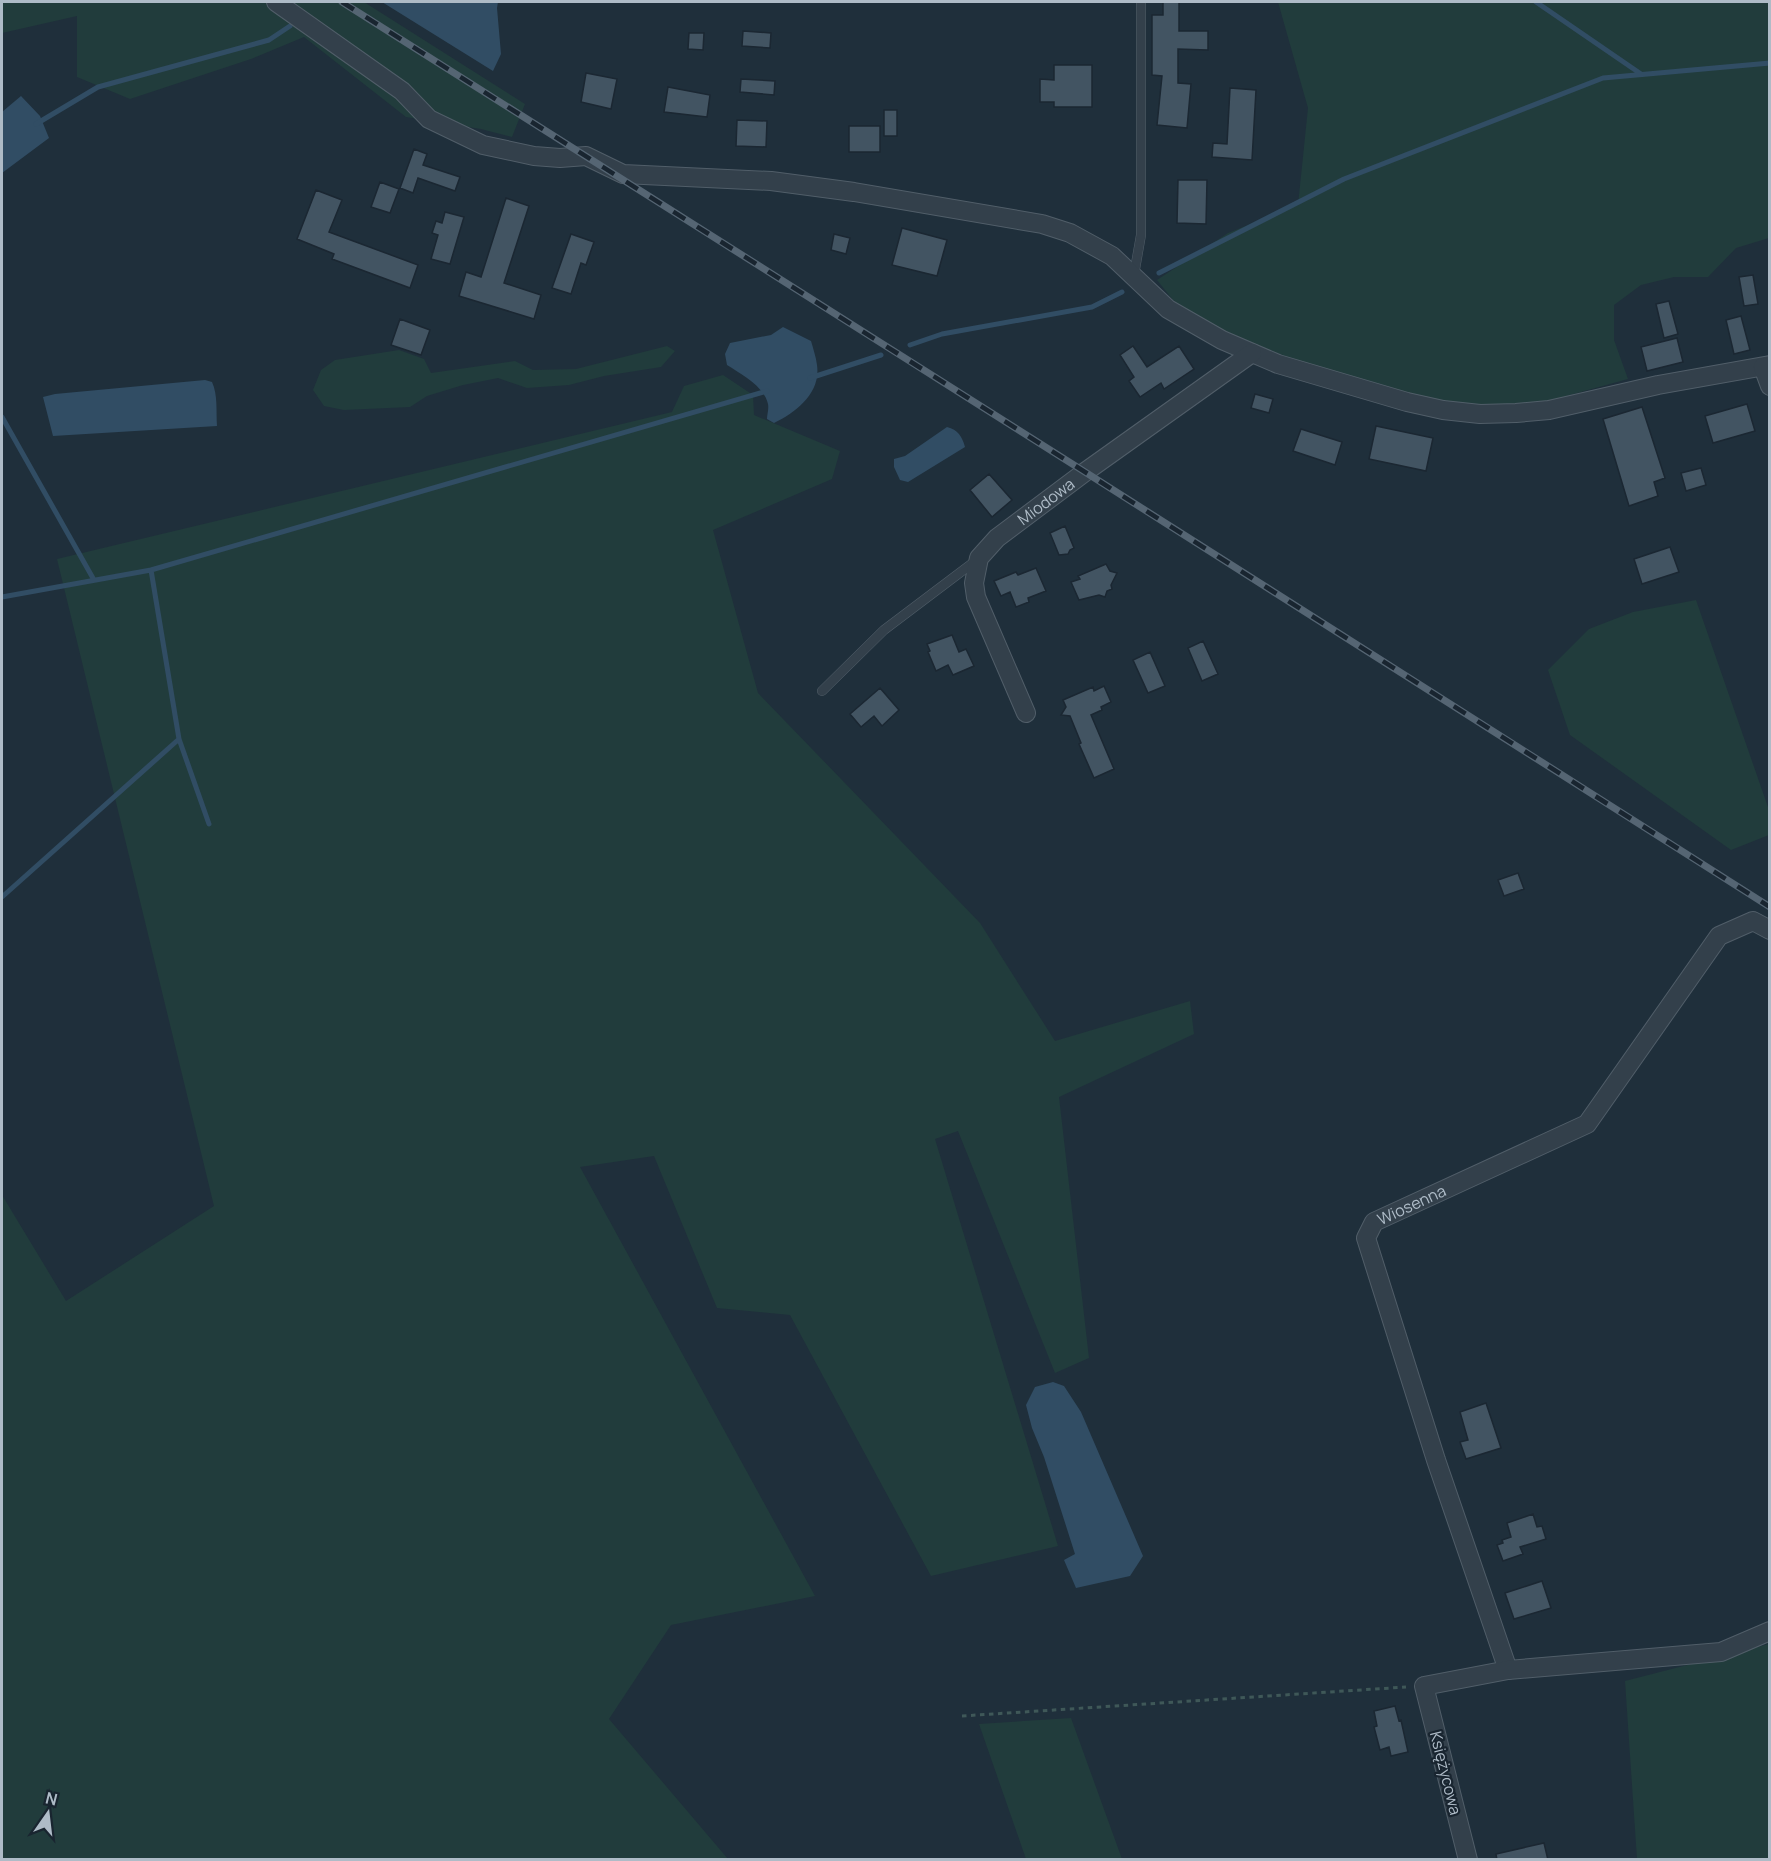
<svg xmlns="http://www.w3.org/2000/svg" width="1771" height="1861" font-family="Manrope,sans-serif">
  <rect width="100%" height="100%" fill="#1f2f3b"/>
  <path fill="#213c3c" d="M2,2H364L525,104L512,137L481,129L406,117L304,37L251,59L130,99L77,77V16L2,33Z
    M1278,2H1769V238L1736,248L1708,277H1674L1641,285L1614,305V340L1628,379L1548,401L1515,405L1446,403L1408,395L1318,368L1255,345L1198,319L1173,300L1157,280L1228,233L1298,205L1308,108Z
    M667,346L675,351L661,367L604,376L569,385L527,388L498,378L463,385L427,396L410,407L344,410L324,406L313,390L321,370L335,360L399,350L424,359L431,373L515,361L533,370L576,369Z
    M723,375L753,395L754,415L840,451L832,479L713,530L758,693L980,923L1055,1041L1190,1001L1194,1034L1059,1097L1089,1358L1055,1373L958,1131L935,1139L1058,1546L931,1576L790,1315L717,1308L654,1156L580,1167L815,1596L671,1625L609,1719L728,1859H2V1195L66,1301L214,1206L57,559L672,412L684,386Z
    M1696,600L1769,810V835L1731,850L1570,735L1548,670L1589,629L1633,612Z
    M1769,1644V1859H1637L1625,1681Z
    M1071,1718L1122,1859H1026L979,1724Z"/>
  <path fill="#314d64" d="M382,2H498L497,8L501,54L493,71Z
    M21,96L40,116L49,138L2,173V112Z
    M783,327L811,341C813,348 816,357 817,365C821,393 796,412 774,423L767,419C767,415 769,409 768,404C764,386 741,374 727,365L725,354L730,343L771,335Z
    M205,380L212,382C218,395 216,411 217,426L53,436L43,397L55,394Z
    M947,427C958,430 962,436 965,447L908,482L900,480L894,467V459L905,456Z
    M1053,1382L1064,1386L1081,1412L1143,1556L1130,1576L1076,1588L1064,1560L1075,1554L1044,1457L1032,1428L1026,1405L1035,1387Z"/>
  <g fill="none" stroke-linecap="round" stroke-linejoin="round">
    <path stroke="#314d64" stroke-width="5" d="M1536,2L1641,74
      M36,124L98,87L269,40L290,26
      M1159,273L1344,179L1603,78L1770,63
      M910,345L942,334L1092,307L1122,292
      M810,378L881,355
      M2,417L94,580
      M151,570L179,739L209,824
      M2,597L151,570L767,391
      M2,897L179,739"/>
  </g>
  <path fill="#425462" stroke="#1b2732" stroke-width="1.5" d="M1163,2H1179V31H1208V50L1178,49V83L1191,84L1187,128L1157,125L1162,76L1152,75V15H1163Z
    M743,31L771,33L770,48L742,46Z
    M689,33H704L703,50L688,49Z
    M1054,65H1092V107H1054V102H1040V79L1054,80Z
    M586,73L617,79L611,109L581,102Z
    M741,79L775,81L774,95L740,92Z
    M668,87L710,95L707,117L664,112Z
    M1230,88L1256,90L1252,160L1212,157L1213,143L1227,144Z
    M884,110H897V136H884Z
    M737,120L767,121L766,147L736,146Z
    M849,126H880V152H849Z
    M414,149L427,154L423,165L460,177L455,191L418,178L413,193L400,188Z
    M1178,180H1207L1206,224L1177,223Z
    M380,182L399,189L390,213L371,207Z
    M316,190L342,200L329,232L418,265L410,288L332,259L334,254L297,239Z
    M506,198L529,206L504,283L541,295L534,319L459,296L466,272L481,277Z
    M445,212L464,217L450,264L431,259L438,235L432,233L436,221L442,223Z
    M902,228L947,240L937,276L892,265Z
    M571,234L594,242L586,265L581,263L571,294L552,288Z
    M834,234L850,238L846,254L831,250Z
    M1753,275L1758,304L1744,306L1739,277Z
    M1669,301L1678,334L1664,338L1656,304Z
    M1741,316L1750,350L1734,354L1726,320Z
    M400,319L430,330L421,355L391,345Z
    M1677,338L1683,362L1647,371L1641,347Z
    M1133,346L1147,367L1179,346L1194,369L1164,389L1161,383L1140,397L1129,381L1134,377L1120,355Z
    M1255,394L1273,399L1269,413L1251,408Z
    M1747,404L1755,431L1713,443L1705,416Z
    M1642,407L1665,478L1654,482L1658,496L1629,506L1603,419Z
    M1376,426L1433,438L1426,471L1369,459Z
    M1301,429L1342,442L1335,465L1293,451Z
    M1701,468L1706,485L1686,491L1681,473Z
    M989,474L1012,500L992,517L970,490Z
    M1065,526L1074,548L1070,550L1068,554L1059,555L1050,533Z
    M1670,547L1679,572L1642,584L1634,559Z
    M1106,564L1110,571L1117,573L1111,585L1112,589L1107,591L1105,597L1099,595L1079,600L1071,582L1080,579L1078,576Z
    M1036,568L1046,591L1028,598L1029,602L1016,607L1010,592L1001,596L994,581L1016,572L1018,575Z
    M952,635L959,652L966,649L974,666L953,675L948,665L936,671L928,652L930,651L927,644Z
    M1203,641L1218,674L1202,681L1188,648Z
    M1150,652L1165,686L1148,693L1133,660Z
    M1104,686L1111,702L1101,707L1102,710L1091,715L1114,769L1094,778L1079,744L1081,743L1070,716L1061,715L1066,707L1063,700L1093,687L1094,691Z
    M880,688L899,710L882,726L874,716L861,727L850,714Z
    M1518,873L1524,889L1504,896L1498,880Z
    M1486,1403L1501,1448L1466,1459L1460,1442L1468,1440L1460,1412Z
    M1533,1514L1537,1527L1542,1526L1546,1539L1520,1547L1523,1554L1503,1561L1497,1545L1503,1543L1502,1540L1511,1537L1507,1523Z
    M1542,1581L1551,1608L1514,1619L1505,1593Z
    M1395,1706L1399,1721L1401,1720L1408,1752L1391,1756L1389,1747L1380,1750L1374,1727L1377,1726L1374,1711Z
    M1544,1843L1548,1860H1497L1496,1854Z"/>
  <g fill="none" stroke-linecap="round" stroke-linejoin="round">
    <g stroke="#515e69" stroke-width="10">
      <path id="service" d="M1134,275L1141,235V2
        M822,691L884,630L978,559"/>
    </g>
    <g stroke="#515e69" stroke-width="20">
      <g id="minor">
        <path d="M276,2L402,91L429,119L483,145L534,156L560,158L586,156L623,174L771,181L854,192L1042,224L1070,233L1112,256L1168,309L1222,340L1278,364L1407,402L1443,410L1480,414L1516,413L1549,410L1658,385L1770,365"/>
        <path d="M1763,367L1770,386"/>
        <path id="s1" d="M1026,713L976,597L974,583L979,558L997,538L1085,472L1252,353"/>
        <path id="s2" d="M1508,1670L1436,1460L1366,1238L1374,1222L1587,1124L1719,936L1753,921L1770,930"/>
        <path d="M1468,1860L1424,1686L1508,1670L1721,1652L1770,1631"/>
      </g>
    </g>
    <path stroke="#3f5858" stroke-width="3" stroke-dasharray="4.5 4.5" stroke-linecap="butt" d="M962,1716L1406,1687"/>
    <use href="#service" stroke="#33404b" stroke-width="9"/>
    <use href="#minor" stroke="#33404b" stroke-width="18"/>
    <g stroke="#556573" stroke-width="7">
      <path id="rail" d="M342,2L1085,472L1770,907"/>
    </g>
    <use href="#rail" stroke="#192530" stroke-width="4.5" stroke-dasharray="14" stroke-linecap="butt"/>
  </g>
  <g text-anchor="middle" stroke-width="4.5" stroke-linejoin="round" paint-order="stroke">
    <g font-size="16" fill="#aebbc7" stroke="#192530">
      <text dy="6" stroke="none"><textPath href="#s1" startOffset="254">Miodowa</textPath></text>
      <text dy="6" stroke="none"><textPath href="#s2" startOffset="514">Wiosenna</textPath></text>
      <text transform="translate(1446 1773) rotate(76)" y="6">Księżycowa</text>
    </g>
  </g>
  <rect width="1771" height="1861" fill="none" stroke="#aebbc7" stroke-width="6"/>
  <g transform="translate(48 1813) rotate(14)" stroke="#192530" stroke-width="4.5" paint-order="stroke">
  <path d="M0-4.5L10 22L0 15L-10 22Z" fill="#aebbc7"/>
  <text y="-9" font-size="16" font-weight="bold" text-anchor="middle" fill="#aebbc7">N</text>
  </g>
</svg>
